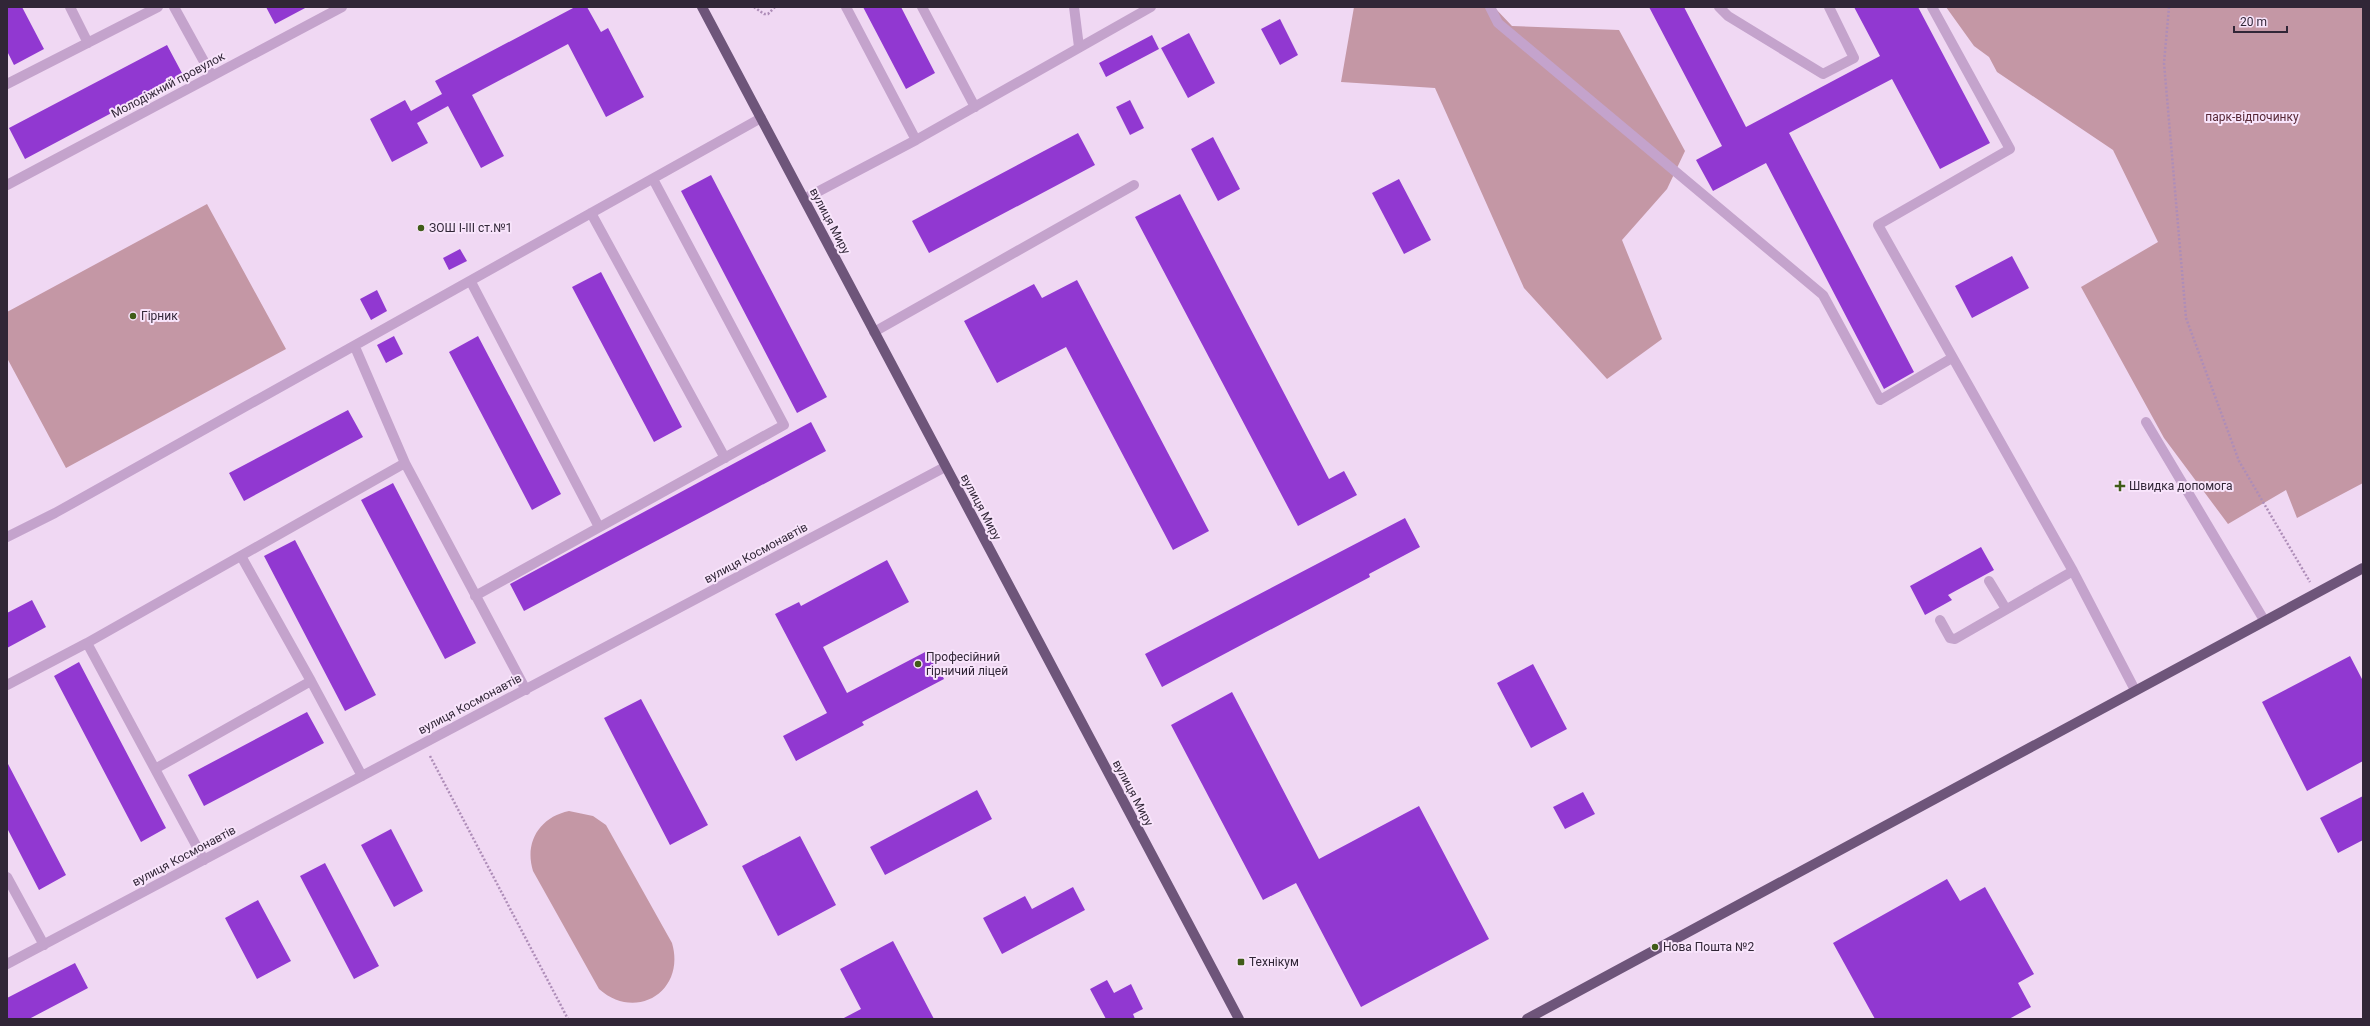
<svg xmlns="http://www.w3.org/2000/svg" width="2370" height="1026" font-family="Roboto,sans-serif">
  <rect width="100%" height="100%" fill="#f0d8f3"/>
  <path fill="#c497a5" d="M1354,7H1494L1512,26L1619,30L1685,151L1667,189L1622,240L1662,339L1607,379L1524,288L1435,88L1341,82Z
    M1946,7H2363V483L2297,518L2286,490L2228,524L2164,438L2081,287L2158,242L2113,150L1997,72L1989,57L1974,46Z
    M207,204L286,349L66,468L7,358V312Z
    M569,811L593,816L606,825L672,943C686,991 636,1022 599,989L533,871C524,842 540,817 569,811Z"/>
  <path fill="#9138d1" d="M7,7H22L44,49L14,65L7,51Z
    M266,7H307L275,24Z
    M575,7H587L601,32L608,28L644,97L606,117L568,44L472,95L504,156L481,168L448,106L417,123L428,143L392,162L370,119L405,100L411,111L442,94L435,81Z
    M863,7H901L935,73L906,89Z
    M1649,7H1684L1746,127L1880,56L1854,7H1918L1990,143L1940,169L1892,79L1789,133L1914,372L1884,389L1766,163L1713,191L1696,160L1722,146Z
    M1280,19L1298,55L1280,65L1261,29Z
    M1189,33L1215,83L1188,98L1161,48Z
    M1152,35L1159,49L1106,77L1099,63Z
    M167,45L183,75L25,159L9,128Z
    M1130,100L1144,128L1130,135L1116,107Z
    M1078,133L1095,165L929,253L912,221Z
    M1213,137L1240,189L1218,201L1191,149Z
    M711,175L827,397L797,413L681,191Z
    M1399,179L1431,240L1404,254L1372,193Z
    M1180,194L1329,479L1344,471L1357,495L1298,526L1135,217Z
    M460,249L467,261L449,270L443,258Z
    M2012,256L2029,288L1972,318L1955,286Z
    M601,272L682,427L654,442L572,287Z
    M1077,280L1209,531L1173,550L1066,347L997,383L964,321L1034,284L1042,298Z
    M377,290L387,311L371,320L360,299Z
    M394,336L403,354L386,363L377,345Z
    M478,336L561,494L532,510L449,352Z
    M348,410L363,437L244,501L229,473Z
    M811,422L826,451L524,611L510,584Z
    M393,483L476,643L445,659L361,500Z
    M1405,518L1420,547L1369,574L1370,577L1162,687L1145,654Z
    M295,540L376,695L345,711L264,556Z
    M1981,547L1994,570L1948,595L1952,600L1925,615L1910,586Z
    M887,560L909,602L823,647L847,693L929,650L944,679L862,722L864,725L796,761L783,736L827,713L775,614L799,602L801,606Z
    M32,600L46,627L7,648V613Z
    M2350,656L2363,681V761L2307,791L2262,702Z
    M79,662L166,828L141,842L54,676Z
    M1533,664L1567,729L1531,748L1497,683Z
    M1232,692L1319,859L1419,806L1489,939L1361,1007L1296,883L1263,900L1171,725Z
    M641,699L708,825L670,845L604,718Z
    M307,712L324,743L204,806L188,775Z
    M7,762L66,875L39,890L7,828Z
    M977,790L992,819L885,875L870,847Z
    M1583,792L1595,814L1565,829L1553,807Z
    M2363,796V840L2338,853L2320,818Z
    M391,829L423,891L394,907L361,845Z
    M800,836L836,905L778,936L742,866Z
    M325,863L379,966L354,979L300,876Z
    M1947,879L1960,901L1985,887L2034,974L2018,983L2031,1007L2009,1019H1875L1833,943Z
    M1073,887L1085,910L1002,954L983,918L1025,896L1032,909Z
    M258,900L291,961L257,979L225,918Z
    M893,941L934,1019H842L861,1009L840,969Z
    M75,963L88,988L29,1019H7V998Z
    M1107,980L1114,993L1131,984L1143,1009L1133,1014L1135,1019H1106L1090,989Z"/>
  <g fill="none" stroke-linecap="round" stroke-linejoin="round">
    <path stroke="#ae8db8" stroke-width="2.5" stroke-dasharray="2 2" stroke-linecap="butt" d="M754,7L764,14H768L775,7
      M2169,7L2164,63L2186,318L2239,461L2310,582
      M430,756L568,1019"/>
    <path stroke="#c4a3cc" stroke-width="10" d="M70,7L88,43
      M174,7L212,76
      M846,7L916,140
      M922,7L975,107
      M1074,7L1079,47
      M1490,7L1498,23L1823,295L1880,400L1952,358
      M1719,7L1728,16L1823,74L1854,58L1829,7
      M1932,7L2010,149L1878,225L2073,571L2135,690
      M7,84L158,7
      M7,185L342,7
      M804,199L916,140L1151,7
      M591,213L725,458
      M471,282L599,527
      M874,332L1134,185
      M355,347L405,463
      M2146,422L2264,620
      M7,537L55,513L761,118
      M241,556L311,681
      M1989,581L2006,609
      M475,596L784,425L653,179
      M1940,620L1950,638L1955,639L2073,571
      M7,685L87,643
      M155,769L311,681L362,776
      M204,860L87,643L405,463L526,690
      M7,877L44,945
      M7,964L945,467"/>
    <path stroke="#6e557a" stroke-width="10" d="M702,7L1239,1019
      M1527,1019L2363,568"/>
  </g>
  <g fill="#405c18" stroke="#f8e4fb" stroke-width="1.5">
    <circle cx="421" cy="228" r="4"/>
    <circle cx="133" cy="316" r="4"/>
    <path d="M2118 480h4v4h4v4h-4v4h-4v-4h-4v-4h4z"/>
    <circle cx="918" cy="664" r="4"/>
    <circle cx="1655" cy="947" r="4"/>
    <rect x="1237" y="958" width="8" height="8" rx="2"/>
  </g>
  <g text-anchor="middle" stroke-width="4" stroke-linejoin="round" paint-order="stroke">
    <g font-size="12" fill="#312637" stroke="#f8e4fb">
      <text transform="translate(168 85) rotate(-28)" y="4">Молодіжний провулок</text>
      <text transform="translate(830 221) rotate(62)" y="4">вулиця Миру</text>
      <text transform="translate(981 507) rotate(62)" y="4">вулиця Миру</text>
      <text transform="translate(756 553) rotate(-28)" y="4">вулиця Космонавтів</text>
      <text transform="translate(470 704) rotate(-28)" y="4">вулиця Космонавтів</text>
      <text transform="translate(1133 793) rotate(62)" y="4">вулиця Миру</text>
      <text transform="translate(184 856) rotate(-28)" y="4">вулиця Космонавтів</text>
    </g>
    <g font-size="12" fill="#572735" stroke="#f8e4fb">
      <text x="2252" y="121">парк-відпочинку</text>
    </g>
    <g font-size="12" fill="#312637" stroke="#f8e4fb" text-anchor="start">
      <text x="429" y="232">ЗОШ I-III ст.№1</text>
      <text x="141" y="320">Гірник</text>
      <text x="2129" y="490">Швидка допомога</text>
      <text x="926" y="661">Професійний<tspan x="926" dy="14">гірничий ліцей</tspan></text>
      <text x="1663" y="951">Нова Пошта №2</text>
      <text x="1249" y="966">Технікум</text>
    </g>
  </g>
  <rect width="2370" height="1026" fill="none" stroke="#312637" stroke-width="16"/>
  <path d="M2234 26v6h53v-6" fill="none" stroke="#312637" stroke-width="2"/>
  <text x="2240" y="26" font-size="12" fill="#312637" stroke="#f8e4fb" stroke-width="3" paint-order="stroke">20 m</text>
</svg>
